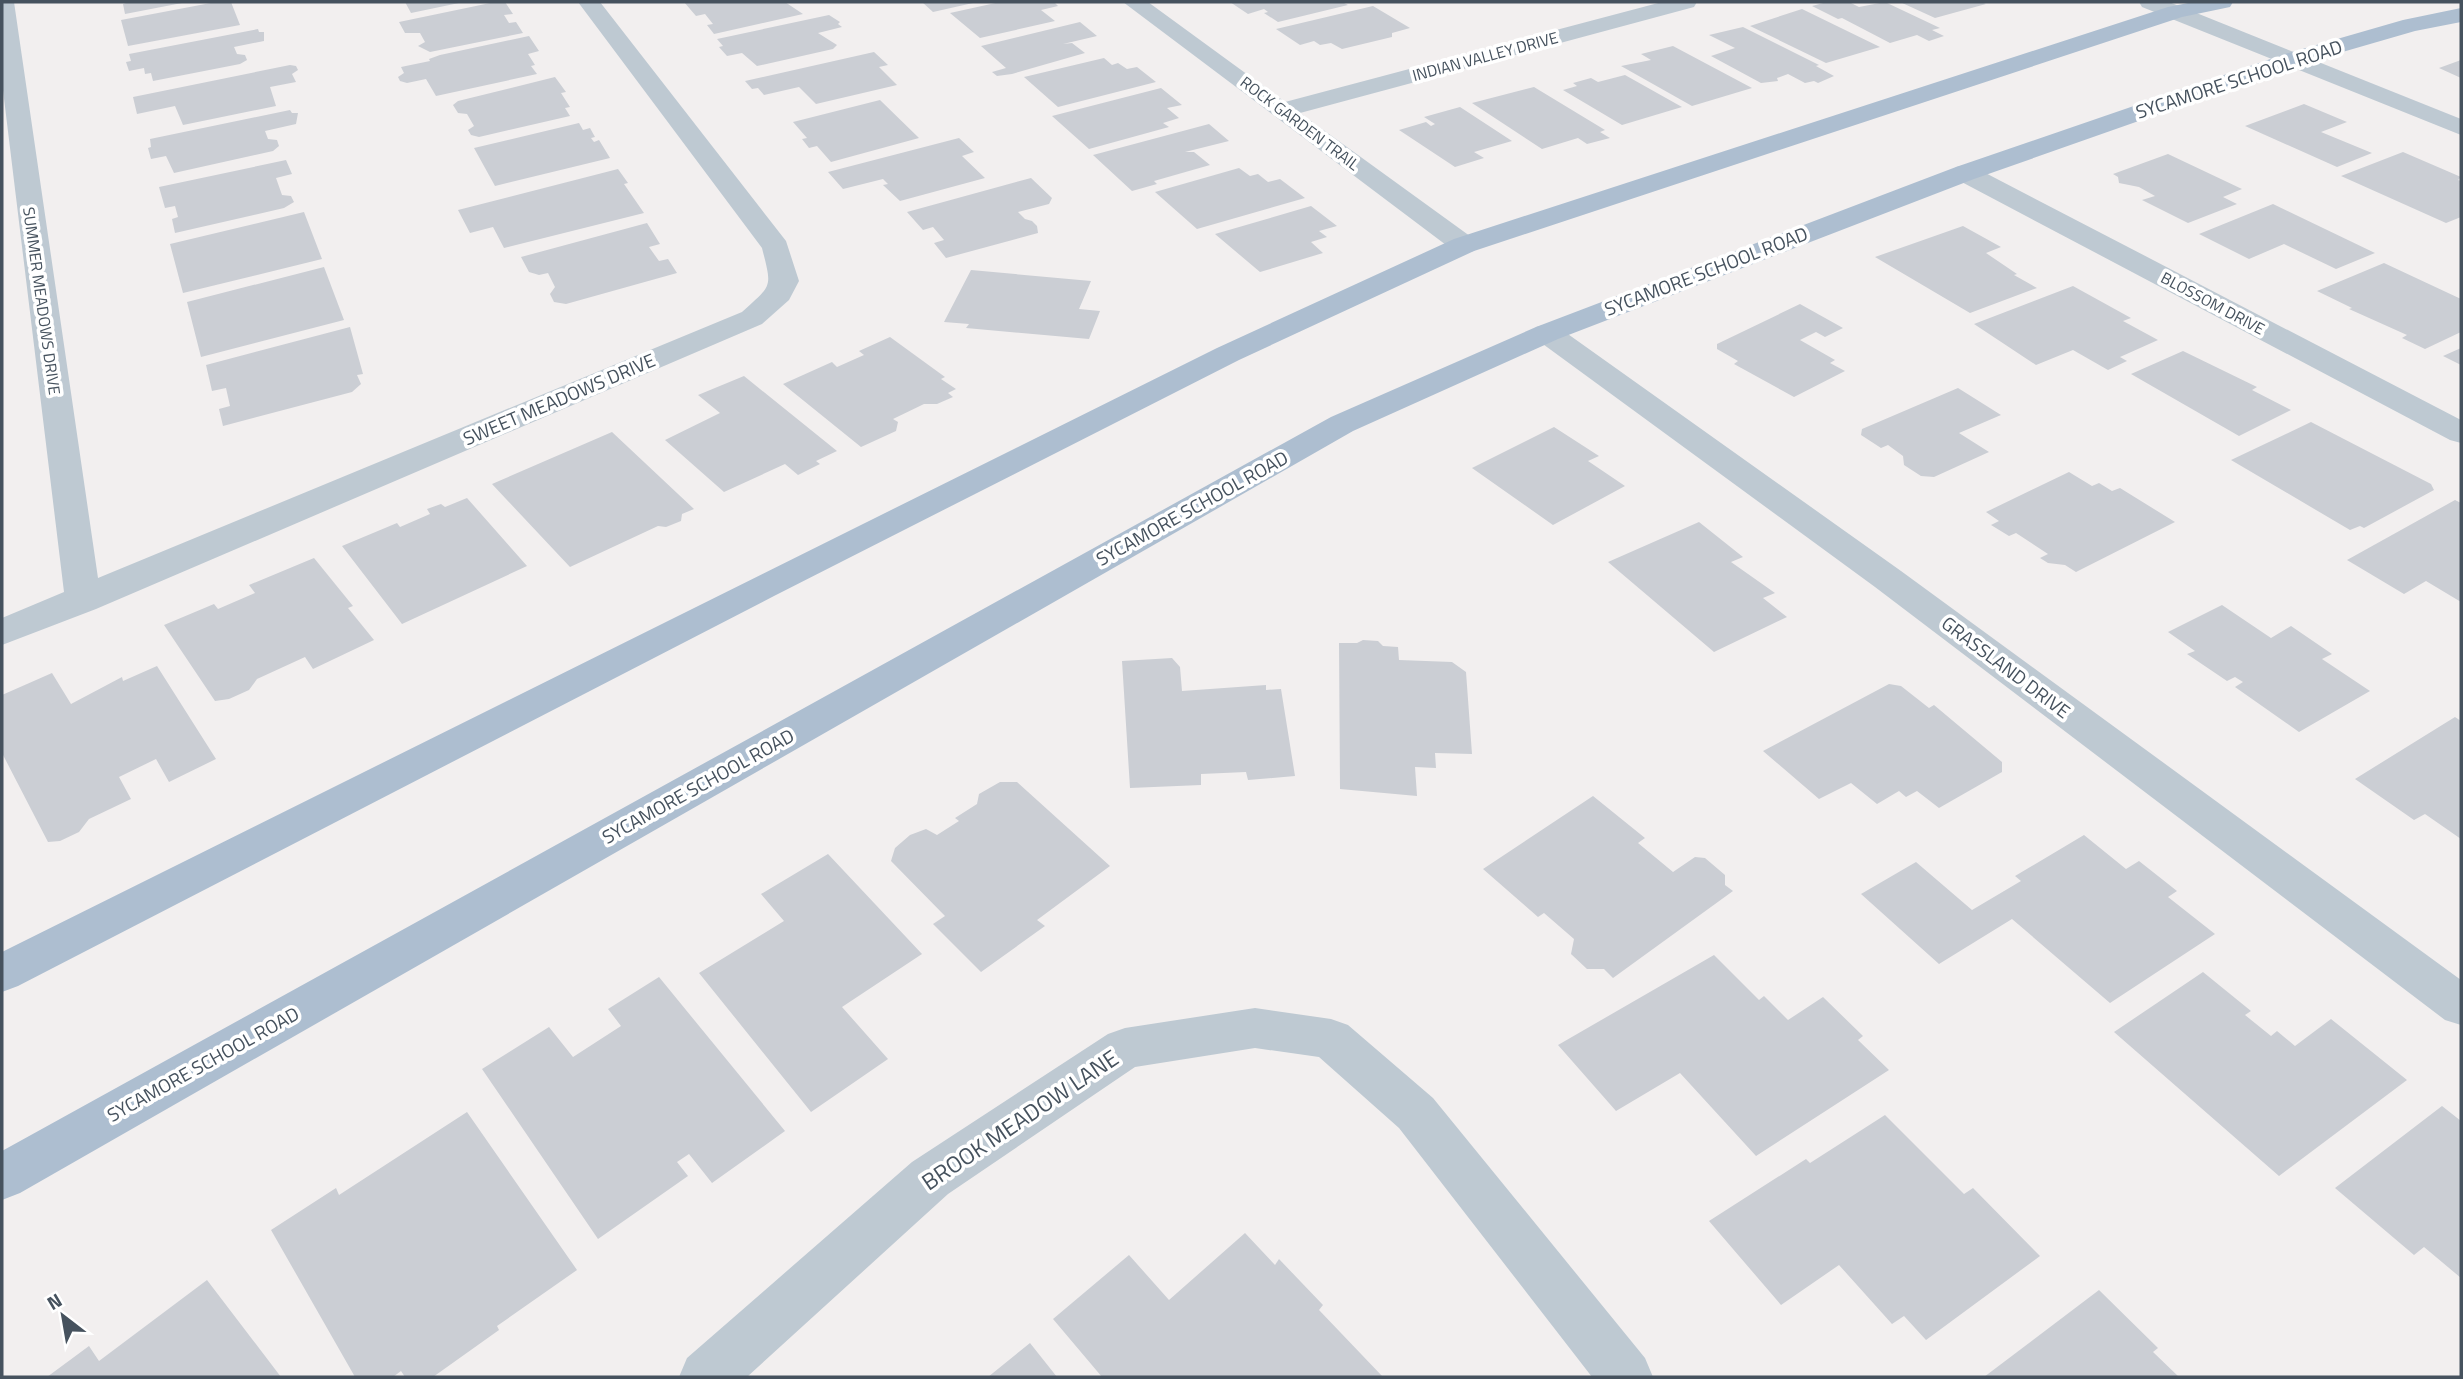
<svg xmlns="http://www.w3.org/2000/svg" width="2463" height="1379" font-family="'Titillium Web',sans-serif">
  <rect width="100%" height="100%" fill="#f2efef"/>
  <path fill="#cbced4" d="M129,2H182V3L125,14L123,4Z
    M216,2H231L240,25L128,46L121,20Z
    M405,2H459V3L411,13Z
    M495,2H505L513,14L504,15L509,23L516,22L523,33L430,52L418,46L425,42L420,33H405L399,22Z
    M684,2H785L803,14L714,34L707,25L713,24L705,14L696,16Z
    M922,2H973V3L933,12Z
    M1000,2H1054L1058,6L1041,10L1055,21L980,38L950,13Z
    M1230,2H1342L1348,5L1278,22L1264,13L1268,12L1264,9L1248,14Z
    M1827,2H1849L1859,7L1885,2L1940,28L1932,30L1944,36L1929,41L1917,35L1890,43L1842,18L1838,19L1812,6Z
    M1900,2H1981L1986,4L1935,18Z
    M1373,6L1410,28L1392,33V37L1342,49L1331,43L1320,45L1314,41L1300,45L1276,29Z
    M1802,9L1880,47L1826,63L1750,26Z
    M829,15L840,22L838,24L842,27L818,33L837,45L833,49L757,66L742,53L727,56L719,47L723,46L717,39Z
    M1080,22L1097,36L1063,44L1072,43L1085,53L1012,74L997,76L992,72L1006,68L981,46Z
    M1743,27L1819,65L1816,66L1834,76L1818,83L1814,81L1805,83L1788,74L1777,78L1778,81L1761,83L1711,56L1735,48L1709,35Z
    M258,29L259,32H264V41L234,47L237,54L245,55L247,60L240,64L153,81L151,73L145,74L144,68L129,71L126,62L131,61L129,54Z
    M529,36L539,51L528,54L535,65L531,66L537,74L436,96L426,79L407,83L400,81L398,77L404,73L401,67L430,61L429,59L440,55Z
    M1673,46L1752,88L1692,106L1621,66L1651,60L1641,54Z
    M874,52L888,65L879,67L897,85L816,104L799,87L764,95L758,88L752,89L745,81Z
    M1104,58L1112,65L1118,63L1127,69L1137,67L1156,82L1058,107L1024,77Z
    M2461,60V78L2439,68Z
    M290,65L296,66L298,70L292,74L296,82L270,87L276,106L183,125L175,106L137,114L133,97Z
    M1625,75L1682,107L1622,125L1563,90L1577,86L1573,83L1591,78L1598,82Z
    M555,77L566,92L561,93L570,107L565,108L570,116L479,137L471,135L468,130L474,126L467,114L458,113L453,105L458,101Z
    M1534,87L1605,130L1600,132L1610,138L1587,144L1578,138L1542,149L1472,103Z
    M1161,88L1182,105L1167,108L1179,118L1163,123L1169,127L1089,149L1052,116Z
    M880,100L919,138L831,162L817,146L809,148L802,139L807,138L793,122Z
    M2304,104L2347,122L2321,132L2372,153L2337,167L2245,126Z
    M1460,107L1512,141L1474,152L1484,158L1455,167L1399,130L1426,122L1431,126L1435,124L1424,117Z
    M290,110L292,113H298L296,124L265,131L268,139L277,140L279,146L273,151L174,173L166,156L151,159L148,148L151,147L150,139Z
    M579,123L583,130L590,128L595,137L591,138L594,142L599,140L610,158L495,186L474,148Z
    M1209,124L1229,141L1185,152H1194L1210,165L1154,181L1157,184L1132,191L1093,155Z
    M959,138L974,152L962,156L985,178L900,201L883,185L888,184L883,179L843,189L828,172Z
    M2403,152L2461,177L2458,180L2461,181V217L2446,223L2341,176Z
    M2168,154L2242,189L2223,197L2237,204L2188,223L2142,200L2155,196L2139,187L2119,183L2118,177L2113,174Z
    M286,160L292,174L276,178L282,195L291,196L294,202L284,208L175,233L172,219L178,217L175,206L165,208L159,187Z
    M1239,168L1250,176L1258,174L1268,182L1280,179L1305,198L1197,229L1155,192Z
    M618,169L628,183L624,184L644,213L504,248L493,227L470,233L458,210Z
    M1031,178L1052,198L1049,204L1018,212L1025,219L1032,221L1037,226L1038,233L946,258L934,243L944,240L933,227L923,230L907,212Z
    M2273,204L2375,253L2336,269L2284,244L2249,259L2199,234Z
    M1311,206L1337,226L1319,231L1327,237L1311,242L1323,253L1260,272L1215,234Z
    M304,212L322,259L183,293L170,244Z
    M647,223L660,244L649,247L659,261L668,259L677,273L566,304L554,302L550,294L555,287L548,273L539,275L529,272L521,257Z
    M1963,226L2001,247L1986,253L2017,274L2014,275L2037,288L1970,313L1875,257Z
    M2384,263L2461,299V332L2425,349L2402,338L2407,335L2349,309L2352,308L2317,291Z
    M324,267L344,320L201,357L187,302Z
    M971,270L1091,281L1079,309L1100,311L1089,339L966,328L969,324L944,322Z
    M2073,286L2131,318L2123,321L2158,340L2120,357L2127,361L2108,370L2073,350L2036,365L1974,324Z
    M1800,304L1843,328L1825,337L1816,332L1800,340L1835,360L1830,363L1845,371L1794,397L1734,364L1738,361L1717,349V344Z
    M350,327L363,374L357,375L361,384L352,392L223,426L219,409L230,406L226,388L212,391L206,365Z
    M890,337L945,377L941,379L956,389L948,393L953,397L937,404H924L893,419L898,422L896,431L861,447L783,384L832,362L837,367L864,355L859,351Z
    M2461,348V365L2443,356Z
    M2183,351L2257,387L2252,390L2291,410L2239,436L2131,374Z
    M744,376L837,451L816,461L820,464L798,475L785,464L724,492L665,440L720,413L698,395Z
    M1958,388L2001,415L1959,433L1989,452L1934,477L1921,476L1904,465L1903,456L1888,445L1881,448L1861,435L1862,429Z
    M2311,422L2431,484L2434,490L2364,528L2360,526L2350,530L2231,460Z
    M1554,427L1599,456L1588,461L1625,486L1553,525L1472,468Z
    M612,432L694,509L682,514L681,521L666,527L658,526L570,567L492,484Z
    M2069,472L2092,486L2099,483L2112,491L2120,488L2175,522L2076,572L2065,565L2048,563L2040,558L2048,554L2016,533L2009,536L1991,525L1999,521L1986,512Z
    M467,498L527,566L402,624L342,546L397,523L400,527L430,514L427,509L441,504L445,507Z
    M2455,500L2461,503V602L2426,581L2404,594L2347,560Z
    M1699,522L1743,557L1731,562L1775,593L1763,598L1787,617L1714,652L1608,562Z
    M314,558L353,606L348,608L374,640L313,669L305,657L257,679L249,690L229,699L215,701L164,625L214,604L218,609L255,593L249,585Z
    M2222,605L2271,638L2291,626L2332,654L2322,659L2370,691L2299,732L2235,687L2243,682L2235,677L2227,681L2187,654L2195,651L2168,632Z
    M1363,640L1378,641L1383,646L1398,647L1399,660L1452,662L1466,672L1472,754L1435,753L1436,768L1415,767L1417,796L1340,789L1339,643H1357Z
    M1172,658L1180,667L1182,691L1266,685V690L1281,689L1295,776L1248,780L1246,772L1201,774V785L1130,788L1122,661Z
    M157,666L216,759L169,782L156,759L119,777L131,799L89,819L79,832L60,841L48,842L2,753V695L52,673L71,704L122,677L123,681Z
    M1889,684L1901,686L1929,708L1934,705L2002,762V772L1939,808L1917,791L1906,797L1899,791L1877,804L1851,783L1819,799L1763,751Z
    M2455,717L2461,721V839L2425,814L2414,820L2355,779Z
    M1000,782H1017L1110,866L1037,920L1045,926L981,972L933,924L945,916L891,861L895,848L910,835L926,829L937,835L959,821L955,818L977,804L979,794Z
    M1593,796L1645,838L1638,843L1673,872L1695,857L1705,858L1725,875V885L1733,891L1613,978L1604,969H1587L1571,954L1574,939L1544,913L1538,917L1483,869Z
    M2084,835L2126,869L2139,861L2177,891L2168,897L2215,934L2110,1003L2012,919L1939,964L1861,894L1916,862L1972,910L2021,881L2015,876Z
    M828,854L922,954L842,1007L888,1059L811,1112L699,973L784,921L761,894Z
    M1714,955L1759,1000L1764,996L1788,1020L1823,997L1863,1036L1858,1040L1889,1070L1756,1156L1680,1073L1616,1111L1558,1045Z
    M2203,972L2251,1011L2245,1015L2271,1036L2277,1031L2295,1046L2331,1019L2407,1080L2279,1176L2114,1032Z
    M659,977L785,1131L712,1183L689,1154L677,1162L688,1176L598,1239L482,1069L549,1027L573,1057L621,1026L608,1009Z
    M2442,1106L2461,1121V1278L2424,1247L2414,1255L2335,1188Z
    M467,1112L577,1270L497,1326L499,1330L433,1377H405L401,1371L393,1377H355L271,1230L336,1188L339,1195Z
    M1885,1115L1964,1194L1973,1188L2040,1256L1926,1340L1904,1316L1892,1324L1839,1265L1781,1305L1709,1221L1806,1159L1810,1163Z
    M1245,1233L1275,1265L1279,1259L1323,1305L1319,1310L1383,1377H1102L1053,1319L1129,1255L1169,1300Z
    M207,1280L281,1377H47L89,1346L99,1361Z
    M2099,1290L2158,1348L2153,1352L2179,1377H1984Z
    M1030,1343L1057,1377H988Z"/>
  <g fill="none" stroke-linecap="round" stroke-linejoin="round">
    <path fill="#bec9d2" fill-rule="evenodd" d="M2,2H14L98,578L742,312C773,284 772,288 762,248L578,2H600L786,241L799,281L789,300L762,324L96,609L2,645V618L64,592L2,82Z
      M1123,2H1148L1285,102L1662,2H1697L1694,7L1300,113L1474,239L1478,245L1474,251L1464,253L1454,251Z
      M2139,2H2169L2461,119V135L2142,7Z
      M1965,165L1974,167L2461,420V443L2450,440L1956,179L1952,173L1956,167Z
      M1547,324L1558,327L1901,571L2461,980V1025L2445,1020L1875,587L1536,339L1532,333L1536,327Z
      M1255,1008L1331,1019L1348,1025L1433,1098L1645,1358L1653,1377H1592L1399,1128L1319,1057L1255,1048L1135,1067L948,1194L747,1377H679L687,1358L912,1162L1108,1034L1125,1028Z"/>
    <path fill="#adbed0" fill-rule="evenodd" d="M2193,2H2233L2230,7L2182,17L1474,251L1239,360L774,596L18,986L2,992V952L1217,348L1454,239L2168,7Z
      M2461,8V22L2415,31L2301,64L1974,179L1558,339L1353,431L20,1193L2,1200V1151L1331,417L1536,327L1956,167L2285,54L2403,20Z"/>
  </g>
  <g text-anchor="middle" stroke-width="7" stroke-linejoin="round" paint-order="stroke">
    <g font-size="16" fill="#46525e" stroke="#fff">
      <text transform="translate(1485 56) rotate(-15)" y="6">INDIAN VALLEY DRIVE</text>
      <text transform="translate(1300 123) rotate(37)" y="6">ROCK GARDEN TRAIL</text>
      <text transform="translate(42 301) rotate(82)" y="6">SUMMER MEADOWS DRIVE</text>
      <text transform="translate(2213 303) rotate(28)" y="6">BLOSSOM DRIVE</text>
    </g>
    <g font-size="19" fill="#46525e" stroke="#fff">
      <text transform="translate(2239 79) rotate(-18)" y="7">SYCAMORE SCHOOL ROAD</text>
      <text transform="translate(1706 271) rotate(-21)" y="7">SYCAMORE SCHOOL ROAD</text>
      <text transform="translate(559 399) rotate(-23)" y="7">SWEET MEADOWS DRIVE</text>
      <text transform="translate(1192 508) rotate(-29)" y="7">SYCAMORE SCHOOL ROAD</text>
      <text transform="translate(2006 667) rotate(37)" y="7">GRASSLAND DRIVE</text>
      <text transform="translate(698 786) rotate(-29)" y="7">SYCAMORE SCHOOL ROAD</text>
      <text transform="translate(203 1064) rotate(-29)" y="7">SYCAMORE SCHOOL ROAD</text>
    </g>
    <g font-size="23" fill="#46525e" stroke="#fff">
      <text transform="translate(1020 1120) rotate(-34)" y="8">BROOK MEADOW LANE</text>
    </g>
  </g>
  <rect width="2463" height="1379" fill="none" stroke="#46525e" stroke-width="7"/>
  <g transform="translate(63 1316) rotate(329)" stroke="#ffffff" stroke-width="5" paint-order="stroke">
  <path d="M0-5L12 26L0 18L-12 26Z" fill="#46525e"/>
  <text y="-10" font-size="19" font-weight="bold" text-anchor="middle" fill="#46525e">N</text>
  </g>
</svg>
